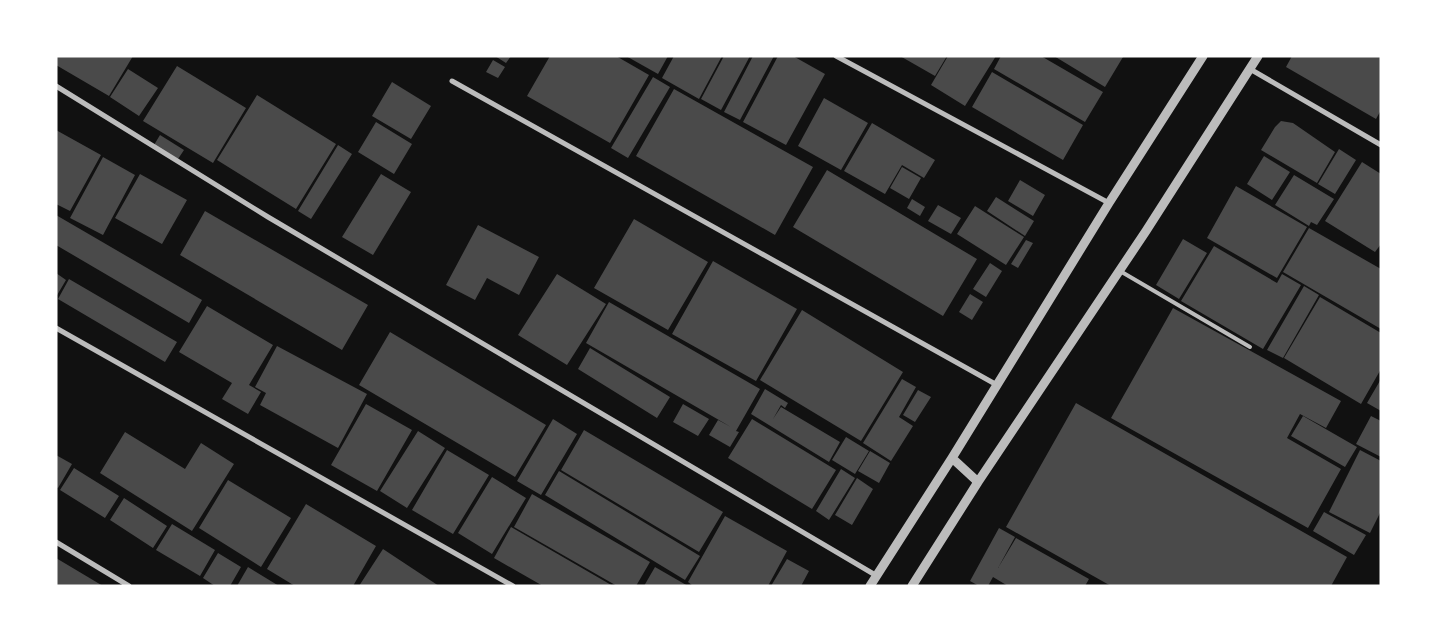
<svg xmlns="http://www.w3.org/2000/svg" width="1437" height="642" font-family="'Work Sans',sans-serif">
  <rect width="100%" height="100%" fill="#111"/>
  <path fill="#4a4a4a" d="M56,56H133L109,96L56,65Z
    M495,56H511L506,63Z
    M550,56H616L649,75L610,143L527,96Z
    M626,56H668L658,74Z
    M674,56H722L699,99L662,78Z
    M724,56H750L721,110L701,99Z
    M753,56H774L740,120L724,112Z
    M778,56H793L825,74L786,145L743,122Z
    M900,56H947L935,76Z
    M948,56H996L965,106L931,85Z
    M1001,56H1041L1103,92L1085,122L994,69Z
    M1054,56H1122L1123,57L1105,87Z
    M1292,56H1381V110L1376,119L1286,67Z
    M493,60L505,67L498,78L486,72Z
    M177,66L246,108L213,163L143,121Z
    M128,69L158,88L139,116L110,97Z
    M992,72L1083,125L1063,160L972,107Z
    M653,77L670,87L628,158L611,148Z
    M392,82L431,106L411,139L372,116Z
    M674,89L813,167L775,235L636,156Z
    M257,95L336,144L296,209L217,160Z
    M824,98L868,123L841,170L798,146Z
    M1281,121L1293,123L1335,152L1317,183L1261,150L1275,127Z
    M376,122L412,144L394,174L358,152Z
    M872,123L935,160L924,178L902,165L885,194L844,171Z
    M56,130L101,155L70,211L56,204Z
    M160,135L184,150L178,159L154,145Z
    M338,145L352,154L311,219L298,211Z
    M1339,149L1356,160L1335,194L1318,184Z
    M1264,156L1290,172L1272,200L1247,184Z
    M103,157L135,175L103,235L70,218Z
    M1362,162L1381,174V244L1375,252L1325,221Z
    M902,167L921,178L909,199L890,188Z
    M827,170L977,259L943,316L793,227Z
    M140,174L187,200L162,244L115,218Z
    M381,174L411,192L373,255L342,237Z
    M1294,175L1334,199L1317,225L1311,222L1309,226L1275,205Z
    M1020,180L1045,195L1033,216L1008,201Z
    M1236,186L1307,227L1277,278L1207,238Z
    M996,197L1034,221L1025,236L987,211Z
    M912,199L925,207L920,216L907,208Z
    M938,205L961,218L951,234L928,221Z
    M975,206L1024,237L1006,265L957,234Z
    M205,211L368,305L342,350L180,255Z
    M56,215L202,300L189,323L56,245Z
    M634,219L708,262L668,330L594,288Z
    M478,225L539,257L519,295L487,278L475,300L446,285Z
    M1309,228L1381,269V329L1283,272Z
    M1183,239L1207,253L1179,299L1156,285Z
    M1026,240L1033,243L1018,268L1011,264Z
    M1214,246L1277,283L1282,274L1301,285L1263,349L1181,301Z
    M713,261L797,309L756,381L672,334Z
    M990,263L1002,271L986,297L973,289Z
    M56,273L66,280L56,297Z
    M557,274L606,304L567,365L518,335Z
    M69,279L177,342L165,362L58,299Z
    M1304,286L1319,295L1283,358L1267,350Z
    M970,294L983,302L972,320L959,312Z
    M1320,297L1381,333V369L1361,404L1284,358Z
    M609,302L760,389L736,431L739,432L730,447L709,435L718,420L731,427L586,343Z
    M207,306L273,345L249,385L261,392L248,414L222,399L232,383L179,352Z
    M1173,308L1341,401L1326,428L1300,414L1287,438L1341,469L1308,528L1111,418Z
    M802,310L903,372L861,441L760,380Z
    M390,332L546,425L515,477L359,385Z
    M277,346L367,394L338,448L260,405L266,393L255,387Z
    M590,348L670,397L657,418L578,369Z
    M902,379L916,387L899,417L913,426L891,461L863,443Z
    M1381,379V411L1367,403Z
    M765,389L788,403L785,408L781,405L773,419L781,407L840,442L829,462L751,414Z
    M918,390L931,397L915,422L903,415Z
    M1076,403L1347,557L1331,586H1111L1006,527Z
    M366,404L412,430L377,491L331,465Z
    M683,404L709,419L698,436L673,422Z
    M1303,416L1357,447L1345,467L1291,436Z
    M1371,416L1381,421V457L1356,444Z
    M553,419L577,434L541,495L517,481Z
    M752,419L836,470L812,509L728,458Z
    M584,430L723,512L699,552L561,470Z
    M418,431L445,448L407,508L380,491Z
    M125,432L185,469L201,443L234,464L192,531L100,473Z
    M846,437L869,451L855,474L832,460Z
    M447,450L489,475L453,534L412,510Z
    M1360,450L1381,461V511L1370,533L1329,512Z
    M870,451L890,463L879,483L858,471Z
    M56,455L72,464L58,488L56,487Z
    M74,468L119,496L105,518L60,490Z
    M841,469L855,478L829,520L816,511Z
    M559,471L700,556L685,580L545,495Z
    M492,477L526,498L492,554L458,533Z
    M857,478L873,489L852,525L835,515Z
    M228,480L291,518L261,567L199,528Z
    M532,494L650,562L636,586H617L514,527Z
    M124,498L167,526L153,548L110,520Z
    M306,504L376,546L353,586H295L267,569Z
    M1324,512L1366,535L1354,555L1313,531Z
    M725,516L787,551L768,586H693L688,582Z
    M172,524L215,550L200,576L156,550Z
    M511,527L613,586H543L494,558Z
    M999,528L1015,537L998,568L1016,538L1089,579L1085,586H1008L993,577L988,586H979L970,581Z
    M383,549L439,586H359Z
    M218,553L241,567L230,586H215L203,578Z
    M56,558L103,586H56Z
    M787,559L809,571L801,586H771Z
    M248,567L279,586H237Z
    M655,567L688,586H644Z"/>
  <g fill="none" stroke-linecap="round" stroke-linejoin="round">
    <path stroke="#bcbcbc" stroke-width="4" d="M1120,271L1250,347"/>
    <path stroke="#bcbcbc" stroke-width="5" d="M836,56L1109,203
      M1250,69L1381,145
      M452,81L997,385
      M56,86L268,217L877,576
      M56,328L513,586
      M56,542L129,586"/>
    <path stroke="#bcbcbc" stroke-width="9" d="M952,458L978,482
      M870,586L952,458L1109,203L1203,56
      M912,586L978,482L1146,231L1258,56"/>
  </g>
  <rect width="1437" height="642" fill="none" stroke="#ffffff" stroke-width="115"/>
</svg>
